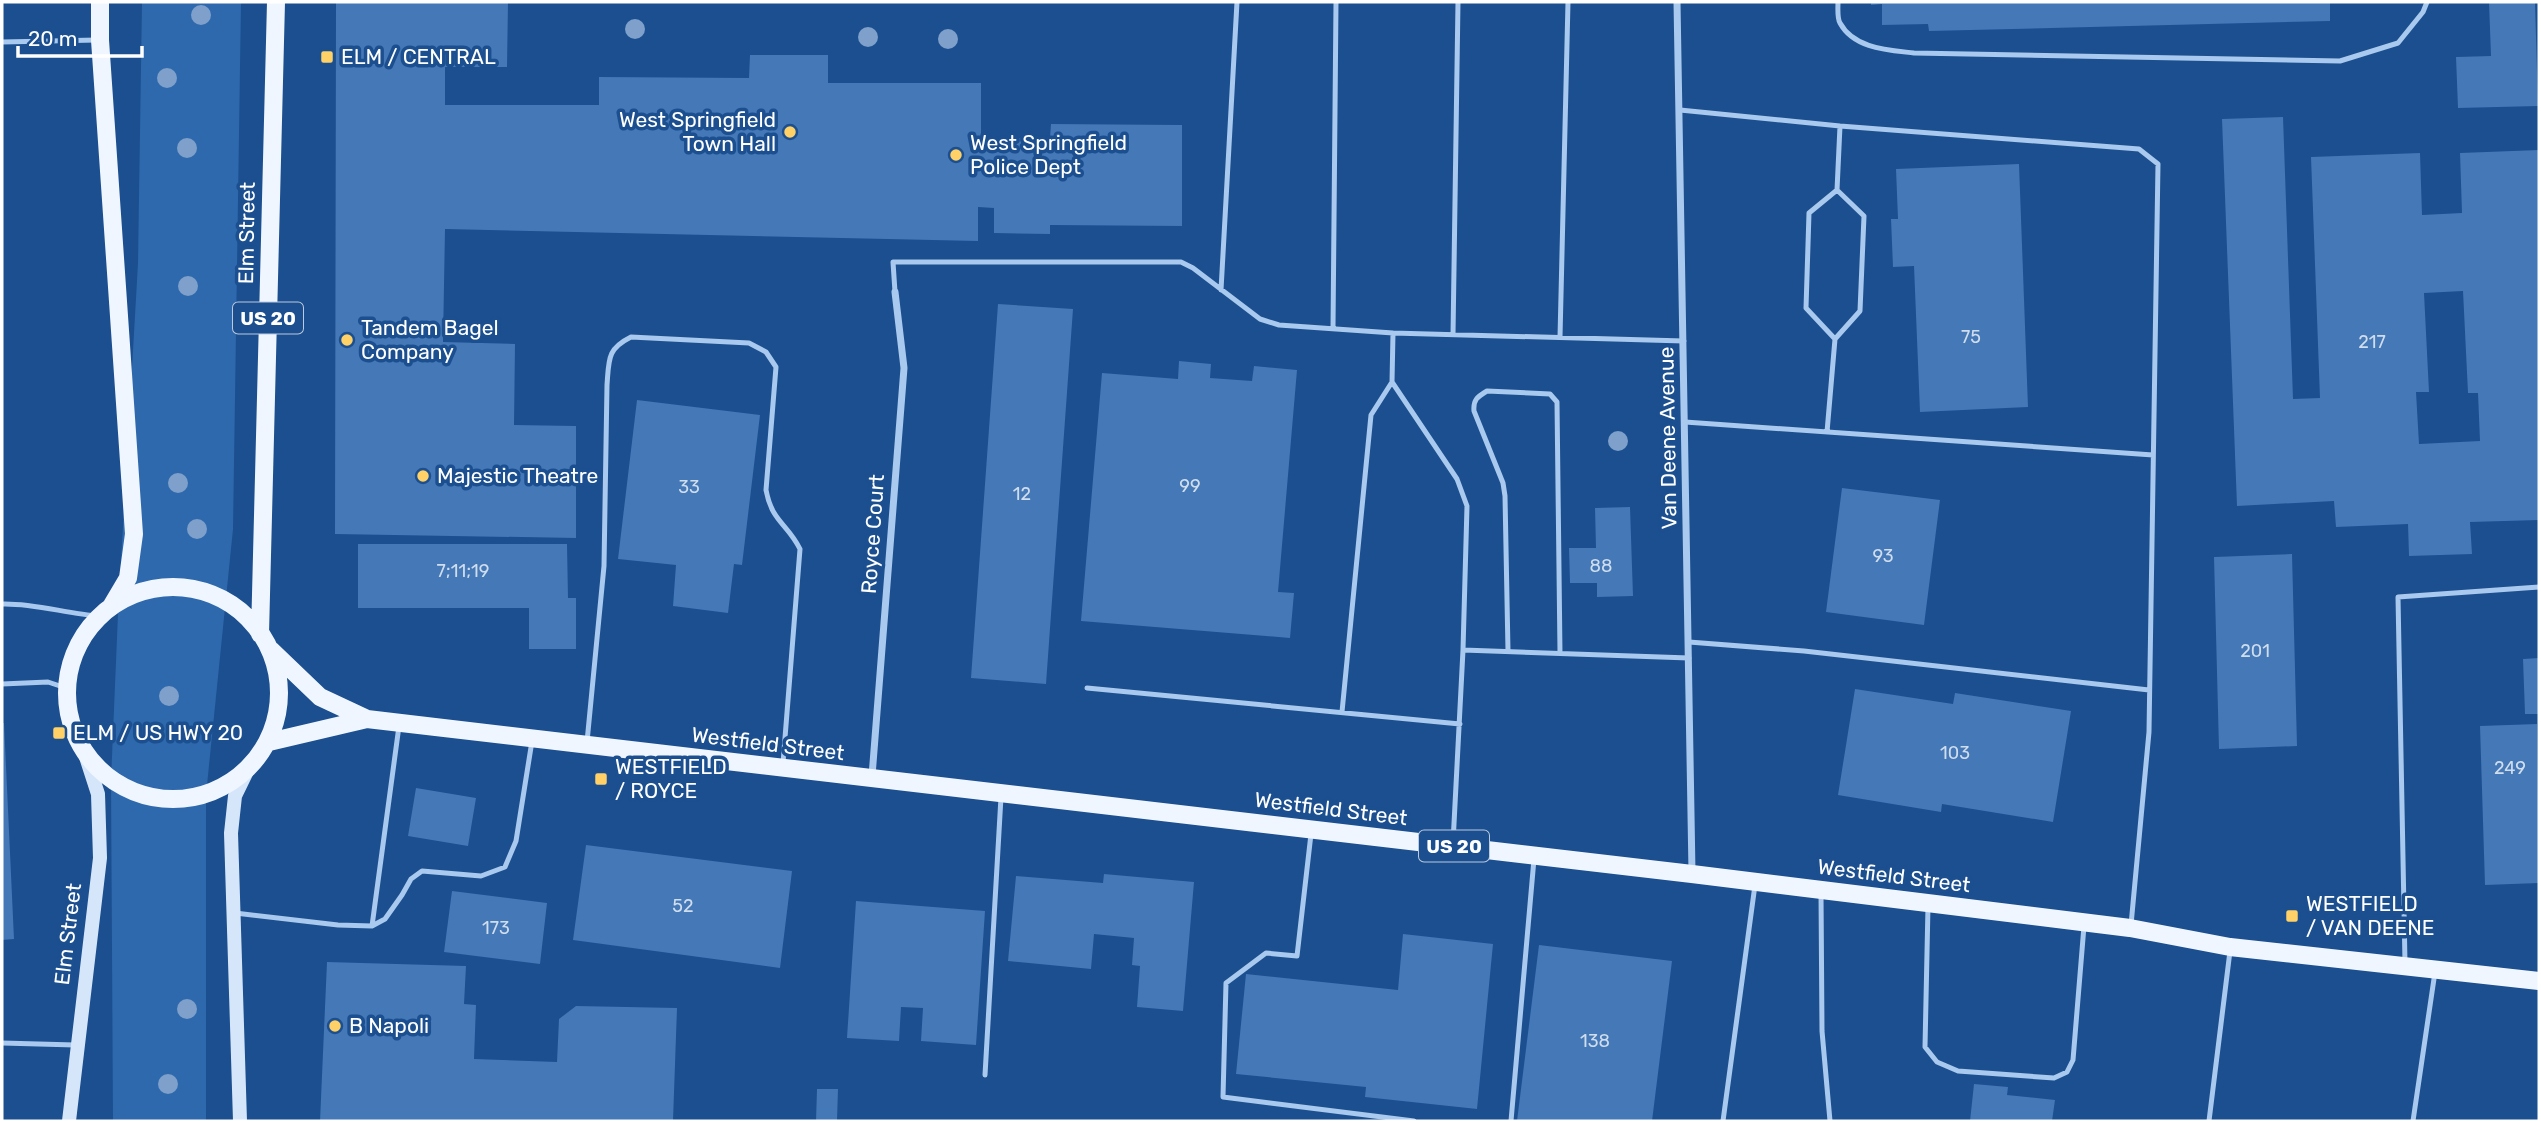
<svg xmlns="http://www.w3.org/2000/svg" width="2541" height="1123" font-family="Rubik,sans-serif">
  <rect width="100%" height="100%" fill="#1b4f8f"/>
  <path fill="#2e69ad" d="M142,2H241L233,529L206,795V1121H113L111,780L118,614L138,263Z"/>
  <path fill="#4478b7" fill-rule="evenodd" d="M336,2H508L507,67H445V105H599V77L749,78L750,55H828V83H981V138H1050L1051,124L1182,125V226L1050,225V234L994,233V208L978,207V241L445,229L443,342L515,344L514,425L576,426V538L335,534Z
    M1871,2H2330V21L1929,31L1928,24L1882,25V4L1871,5Z
    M2489,2H2535L2538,106L2458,108L2456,57L2491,56Z
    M2283,117L2293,399L2320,398L2311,157L2420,153L2422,215L2462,213L2460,153L2539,150V520L2470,522L2472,554L2409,556L2408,524L2336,527L2334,501L2237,506L2222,119ZM2463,291L2468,393H2478L2480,441L2419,444L2416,392H2429L2424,293Z
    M2019,164L2028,407L1920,412L1914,266L1893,267L1891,219H1898L1896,169Z
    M998,304L1073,309L1046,684L971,678Z
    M1179,361L1211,364L1210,378L1252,381L1254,366L1297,370L1278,592L1294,593L1290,638L1081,621L1102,373L1178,379Z
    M637,400L760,415L742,565L734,564L728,613L673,606L676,565L618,559Z
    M1842,488L1940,500L1924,625L1826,612Z
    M1630,507L1633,596L1597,597V583H1570L1569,548H1596L1595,508Z
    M358,544H567L568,598H576V649H529V608H358Z
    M2292,554L2297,746L2219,749L2214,557Z
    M2539,658V714H2525L2523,659Z
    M1855,689L1953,704L1955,693L2071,711L2053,822L1942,804L1941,812L1838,795Z
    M2,723H4L14,939L2,940Z
    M2537,724L2539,883L2485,885L2480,726Z
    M416,788L476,798L468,846L408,836Z
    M586,845L792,871L780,968L573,940Z
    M1104,874L1194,882L1183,1011L1137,1007L1140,966L1132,965L1134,938L1094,934L1091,969L1008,961L1016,876L1103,883Z
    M452,891L547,903L540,964L444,952Z
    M856,901L985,911L976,1045L921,1041L923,1008L901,1007L899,1041L847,1038Z
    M1403,934L1493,944L1477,1109L1365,1097L1366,1087L1236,1074L1246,974L1398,990Z
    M1539,945L1672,961L1652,1121H1517Z
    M327,962L466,966L464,1004L476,1005L474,1059L557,1062L559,1019L576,1006L677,1008L673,1121H320Z
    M1974,1084L2008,1087L2007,1095L2055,1100L2052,1121H1970Z
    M817,1089H838L837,1121H816Z"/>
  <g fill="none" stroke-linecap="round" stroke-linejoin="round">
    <path stroke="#a9c9ee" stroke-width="5" d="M1838,2C1838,8 1837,18 1840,23C1854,49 1889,50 1914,53L2340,61L2398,43L2423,12L2427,2
      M2,42L97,40
      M1680,110L1840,126L2139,149L2158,164L2149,732L2131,925
      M1221,290L1237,2
      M895,292L893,262H1181L1193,268L1260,319L1279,325L1393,333
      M1333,329L1336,2
      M1453,335L1458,2
      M1560,337L1568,2
      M1835,339L1806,308L1809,213L1837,190L1840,126
      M1685,422L2153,455
      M1827,432L1835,339L1860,311L1864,216L1837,190
      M2,604C35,603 67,614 100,616
      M1689,642L1804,651L2149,690
      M1463,650L1689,658
      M1508,651L1505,496L1503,483L1474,411C1473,400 1477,397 1487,391L1550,394L1557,402L1560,653
      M2,684L48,682L66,688
      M1087,688L1460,724
      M1342,712L1371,415L1392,382
      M587,742L604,566L607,385C609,359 607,349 631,337L749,343L766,352L776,367L766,490C772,522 787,523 800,549L783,763
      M1311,834L1297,956L1266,953L1226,983L1223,1097L1414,1121
      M1453,843L1463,650L1467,506L1457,479L1392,382L1393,333L1684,341
      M1821,893L1822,1031L1830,1121
      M1928,906L1925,1047L1937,1062L1958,1071L2054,1078L2067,1072L2073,1060L2084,926
      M235,913L338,925L372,926L385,919L402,895L411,879L422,871L481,876L505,867L516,841L532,741
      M372,926L399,726
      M2405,963L2398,597L2539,587
      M2,1043L75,1045
      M985,1075L1001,797
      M1511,1121L1534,859
      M1723,1121L1755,885
      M2209,1121L2230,951
      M2413,1121L2435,972"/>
    <path stroke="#a9c9ee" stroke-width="7" d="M1677,2L1692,872
      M872,776L904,368L895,292"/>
    <path stroke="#d6e6fa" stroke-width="14" d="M69,1121L100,858L98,794L85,754
      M240,1121L231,833L235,796L250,765"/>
    <path stroke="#f0f6ff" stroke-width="18" d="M100,2V40L134,534L128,578L112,605
      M67 693a106 106 0 1 1 212 0a106 106 0 1 1-212 0Z
      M260,634L276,2
      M271,650L320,697L367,719L1692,874L2130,928L2230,947L2539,981
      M269,742L367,719"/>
  </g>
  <g fill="#7ea0ca">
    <circle cx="201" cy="15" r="10"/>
    <circle cx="635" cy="29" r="10"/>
    <circle cx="868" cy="37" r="10"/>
    <circle cx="948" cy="39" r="10"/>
    <circle cx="167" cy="78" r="10"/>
    <circle cx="187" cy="148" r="10"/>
    <circle cx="188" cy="286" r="10"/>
    <circle cx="1618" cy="441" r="10"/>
    <circle cx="178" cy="483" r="10"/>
    <circle cx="197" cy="529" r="10"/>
    <circle cx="169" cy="696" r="10"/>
    <circle cx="187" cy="1009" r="10"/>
    <circle cx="168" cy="1084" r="10"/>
  </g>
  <g fill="#ffd166" stroke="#1b4f8f" stroke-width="2.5">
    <rect x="320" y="50" width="14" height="14" rx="3.5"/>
    <circle cx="790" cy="132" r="7"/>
    <circle cx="956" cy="155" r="7"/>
    <circle cx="347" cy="340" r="7"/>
    <circle cx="423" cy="476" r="7"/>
    <rect x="52" y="726" width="14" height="14" rx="3.5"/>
    <rect x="594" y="772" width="14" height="14" rx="3.5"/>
    <rect x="2285" y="909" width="14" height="14" rx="3.5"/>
    <circle cx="335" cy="1026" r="7"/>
  </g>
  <g text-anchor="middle" stroke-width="7" stroke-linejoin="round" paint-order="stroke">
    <g font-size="18" fill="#d0dded">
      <text x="1971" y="343">75</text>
      <text x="2372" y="348">217</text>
      <text x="1190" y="492">99</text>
      <text x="689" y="493">33</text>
      <text x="1022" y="500">12</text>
      <text x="1883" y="562">93</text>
      <text x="1601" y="572">88</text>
      <text x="463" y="577">7;11;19</text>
      <text x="2255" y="657">201</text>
      <text x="1955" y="759">103</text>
      <text x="2510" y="774">249</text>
      <text x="683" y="912">52</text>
      <text x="496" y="934">173</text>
      <text x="1595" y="1047">138</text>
    </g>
    <g fill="#1b4f8f" stroke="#bbcadd" stroke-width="2">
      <rect x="233" y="302.5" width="70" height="31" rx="5"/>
      <rect x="1419" y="830.5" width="70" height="31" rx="5"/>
    </g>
    <g font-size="19" font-weight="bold" fill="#fff">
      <text x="268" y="325">US 20</text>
      <text x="1454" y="853">US 20</text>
    </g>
    <g font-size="21" fill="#fff" stroke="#1b4f8f" text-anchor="start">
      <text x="341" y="64">ELM / CENTRAL</text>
      <text x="776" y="127" text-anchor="end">West Springfield<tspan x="776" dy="24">Town Hall</tspan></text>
      <text x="970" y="150">West Springfield<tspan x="970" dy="24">Police Dept</tspan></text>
      <text x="361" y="335">Tandem Bagel<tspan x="361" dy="24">Company</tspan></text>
      <text x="437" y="483">Majestic Theatre</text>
      <text x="73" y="740">ELM / US HWY 20</text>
      <text x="615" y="774">WESTFIELD<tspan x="615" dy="24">/ ROYCE</tspan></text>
      <text x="2306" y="911">WESTFIELD<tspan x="2306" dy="24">/ VAN DEENE</tspan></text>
      <text x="349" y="1033">B Napoli</text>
    </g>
    <g font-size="21" fill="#fff" stroke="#1b4f8f">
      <text transform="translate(247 233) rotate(-89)" y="7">Elm Street</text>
      <text transform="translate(1668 438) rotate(-91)" y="7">Van Deene Avenue</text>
      <text transform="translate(873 534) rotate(-86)" y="7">Royce Court</text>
      <text transform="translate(768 744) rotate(7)" y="7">Westfield Street</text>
      <text transform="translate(1331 809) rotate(7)" y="7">Westfield Street</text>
      <text transform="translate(1894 876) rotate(7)" y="7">Westfield Street</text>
      <text transform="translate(68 934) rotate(-83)" y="7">Elm Street</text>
    </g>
  </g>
  <rect width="2541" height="1123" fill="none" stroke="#ffffff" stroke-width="7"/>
  <path d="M18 46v10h124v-10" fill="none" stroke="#ffffff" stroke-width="3.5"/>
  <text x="28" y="46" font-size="21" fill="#ffffff" stroke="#1b4f8f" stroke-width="5" paint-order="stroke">20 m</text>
</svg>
